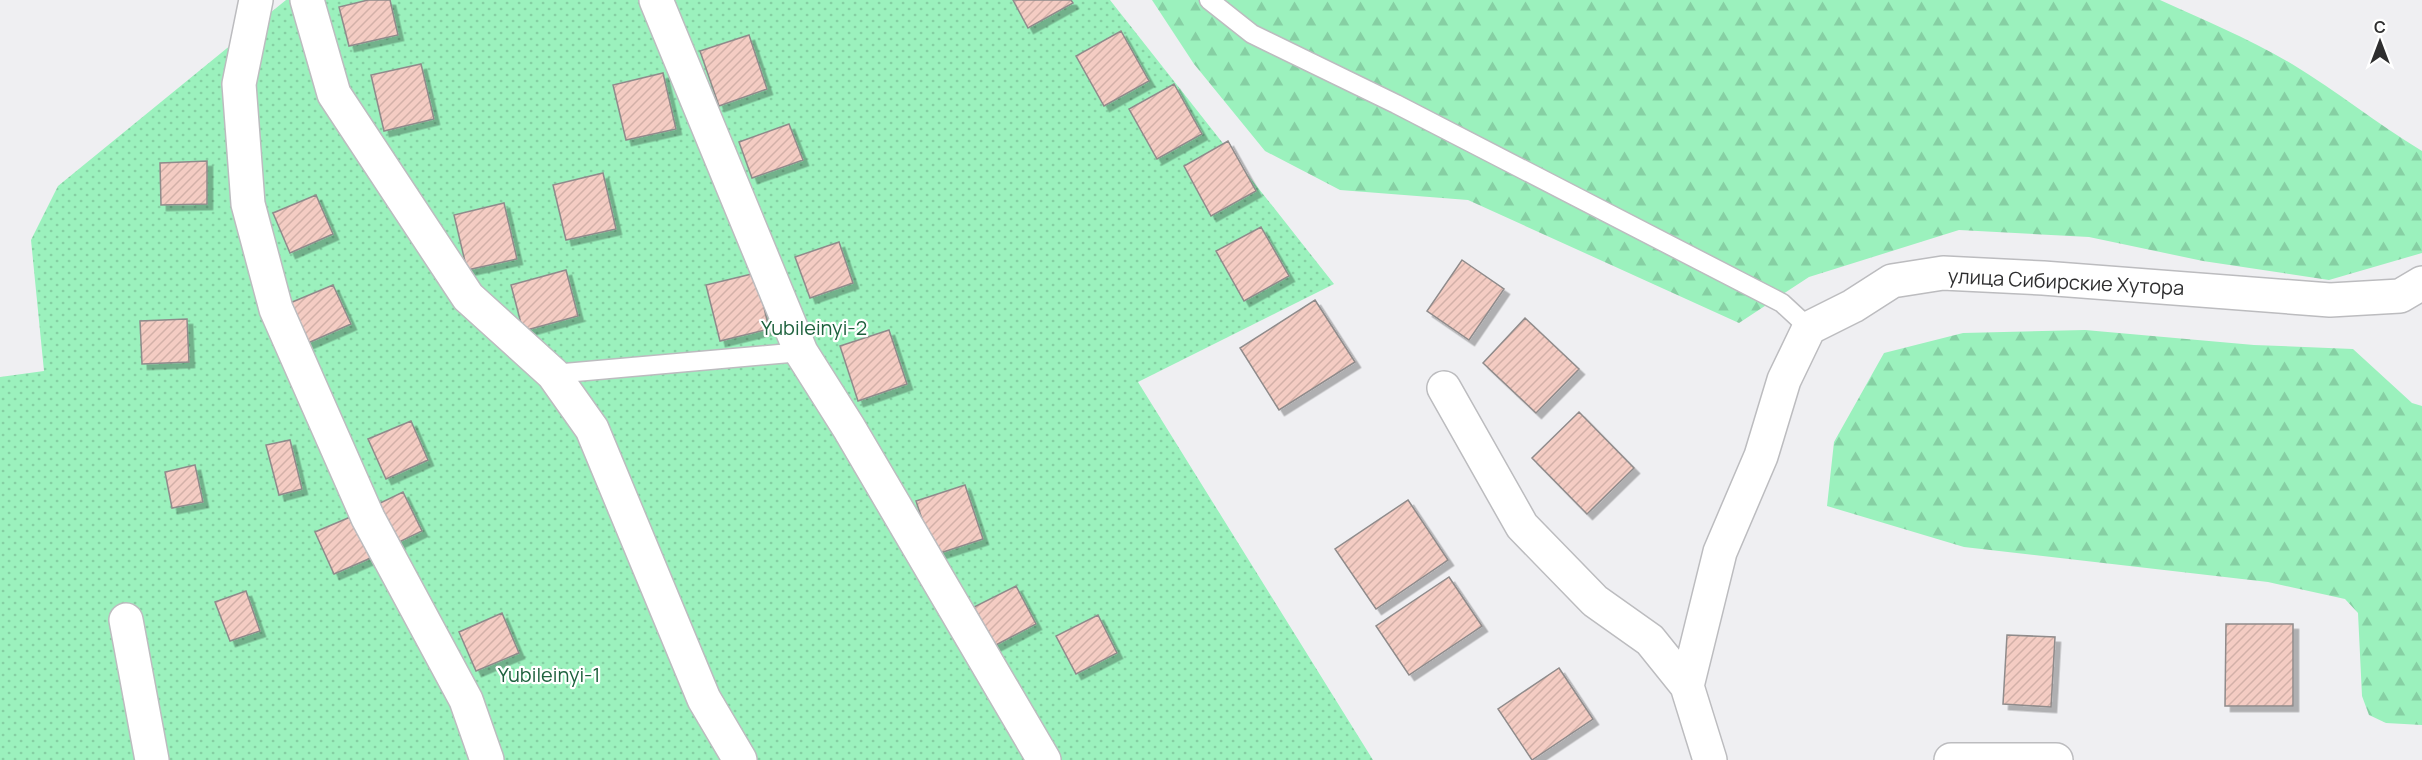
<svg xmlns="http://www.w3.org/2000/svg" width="2422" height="760" font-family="Manrope,sans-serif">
  <defs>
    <pattern id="grass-dots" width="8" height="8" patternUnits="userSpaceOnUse" patternTransform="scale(1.5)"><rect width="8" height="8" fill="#9bf1bd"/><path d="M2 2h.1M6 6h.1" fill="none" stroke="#86cfa3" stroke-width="1.8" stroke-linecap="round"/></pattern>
    <pattern id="forest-firs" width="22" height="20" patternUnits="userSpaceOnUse" patternTransform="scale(1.5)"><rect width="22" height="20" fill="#9bf1bd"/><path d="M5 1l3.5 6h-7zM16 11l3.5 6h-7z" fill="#86cfa3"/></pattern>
    <pattern id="building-hatch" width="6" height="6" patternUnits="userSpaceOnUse" patternTransform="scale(1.5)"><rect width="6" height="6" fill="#f4ccc3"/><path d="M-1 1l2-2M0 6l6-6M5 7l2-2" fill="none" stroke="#d2b0a8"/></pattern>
    <filter id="shadow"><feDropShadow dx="5.5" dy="5.5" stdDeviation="0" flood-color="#0004"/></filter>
  </defs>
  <rect width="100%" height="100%" fill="#efeff2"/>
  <path fill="url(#grass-dots)" d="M286,0H1110L1334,284L1138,382L1373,760H0V377L44,371L31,240L58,186Z"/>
  <path fill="url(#forest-firs)" d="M1152,0H2160C2204,20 2250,39 2292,64C2337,91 2377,124 2422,151V253L2329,280L2203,261L2089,237L1959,230L1809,277L1739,323L1468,200L1340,190L1265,151L1194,64Z
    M2085,330L2254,345L2353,349L2412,403L2422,406V725L2386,723L2369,715L2362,696L2358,613L2345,599L2268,582L1964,547L1827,506L1834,442L1884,353L1963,333Z"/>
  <path fill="url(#building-hatch)" stroke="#8f8b8b" stroke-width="1.5" filter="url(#shadow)" d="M368,0H390L398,35L349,46L339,7Z
    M1013,0H1071L1073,3L1028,28Z
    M1121,31L1149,81L1104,106L1076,56Z
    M749,35L767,89L719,106L700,51Z
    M421,64L434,119L384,131L371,75Z
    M663,73L676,129L626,140L613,85Z
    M1174,84L1202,134L1157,159L1129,109Z
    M789,124L803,160L752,178L739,142Z
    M1228,141L1256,191L1211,216L1184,166Z
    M207,161V204L161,205L160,163Z
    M603,173L616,229L566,240L553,185Z
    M316,195L333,234L290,253L273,213Z
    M504,203L517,259L467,270L454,215Z
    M1261,227L1289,276L1244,301L1216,251Z
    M839,242L853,283L810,298L795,257Z
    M1462,260L1504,289L1469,340L1427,311Z
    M566,270L578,316L523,331L511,285Z
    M756,273L769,329L720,341L706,285Z
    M333,285L351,324L308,343L290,303Z
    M1315,300L1355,362L1279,410L1240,348Z
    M1525,318L1579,369L1536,413L1483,363Z
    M187,319L189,362L142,364L140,321Z
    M889,330L907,384L858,401L840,346Z
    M1579,412L1634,468L1587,514L1532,458Z
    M411,421L428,460L386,479L368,439Z
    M290,440L302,489L279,495L266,445Z
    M195,465L203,502L172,508L165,472Z
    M965,485L983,539L934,555L916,501Z
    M403,492L422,531L395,544L376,505Z
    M1408,500L1448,560L1376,609L1335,549Z
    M355,515L373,557L334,574L315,532Z
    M1449,577L1482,626L1409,675L1376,626Z
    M1016,586L1036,624L994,646L974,607Z
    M246,591L260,631L230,641L215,602Z
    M502,613L519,653L476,671L459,632Z
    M1098,615L1117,653L1076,674L1056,636Z
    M2226,624H2293V706H2225Z
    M2007,635L2055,637L2051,707L2003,704Z
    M1559,668L1593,719L1532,760L1498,709Z"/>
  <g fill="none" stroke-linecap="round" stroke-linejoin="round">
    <g stroke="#bcbcbf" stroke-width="21">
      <path id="lane" d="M1209,0L1252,34L1396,104L1782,303L1809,328
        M553,374L801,352"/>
    </g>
    <g stroke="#bcbcbf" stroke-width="36">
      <path id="street" d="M256,0L239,84L248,204L276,309L368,518L466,700L487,760
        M307,0L334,94L468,297L553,374L592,429L704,699L740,760
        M656,0L801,352L849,428L1044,760
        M1444,388L1522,526L1595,601L1650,640L1687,686L1710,760
        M126,620L152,760
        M1687,686L1720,552L1761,456L1784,380L1809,328L1853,306L1892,281L1943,273L2043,278L2330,300L2400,296L2422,283
        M1951,760H2056"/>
    </g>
    <use href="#lane" stroke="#fff" stroke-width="18"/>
    <use href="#street" stroke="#fff" stroke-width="33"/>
  </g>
  <g text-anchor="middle" stroke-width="4.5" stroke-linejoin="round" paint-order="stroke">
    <g font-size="20" fill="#2e2e2f" stroke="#fff">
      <text transform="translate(2066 282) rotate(3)" y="7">улица Сибирские Хутора</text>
    </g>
    <g font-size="20" fill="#1e623e" stroke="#fff">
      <text x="814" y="335">Yubileinyi-2</text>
      <text x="549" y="682">Yubileinyi-1</text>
    </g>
  </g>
  <g transform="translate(2380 42)" stroke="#ffffff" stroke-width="4.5" paint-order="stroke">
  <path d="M0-4.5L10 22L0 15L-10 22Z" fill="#2e2e2f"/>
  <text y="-9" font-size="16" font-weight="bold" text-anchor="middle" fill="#2e2e2f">С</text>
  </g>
</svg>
